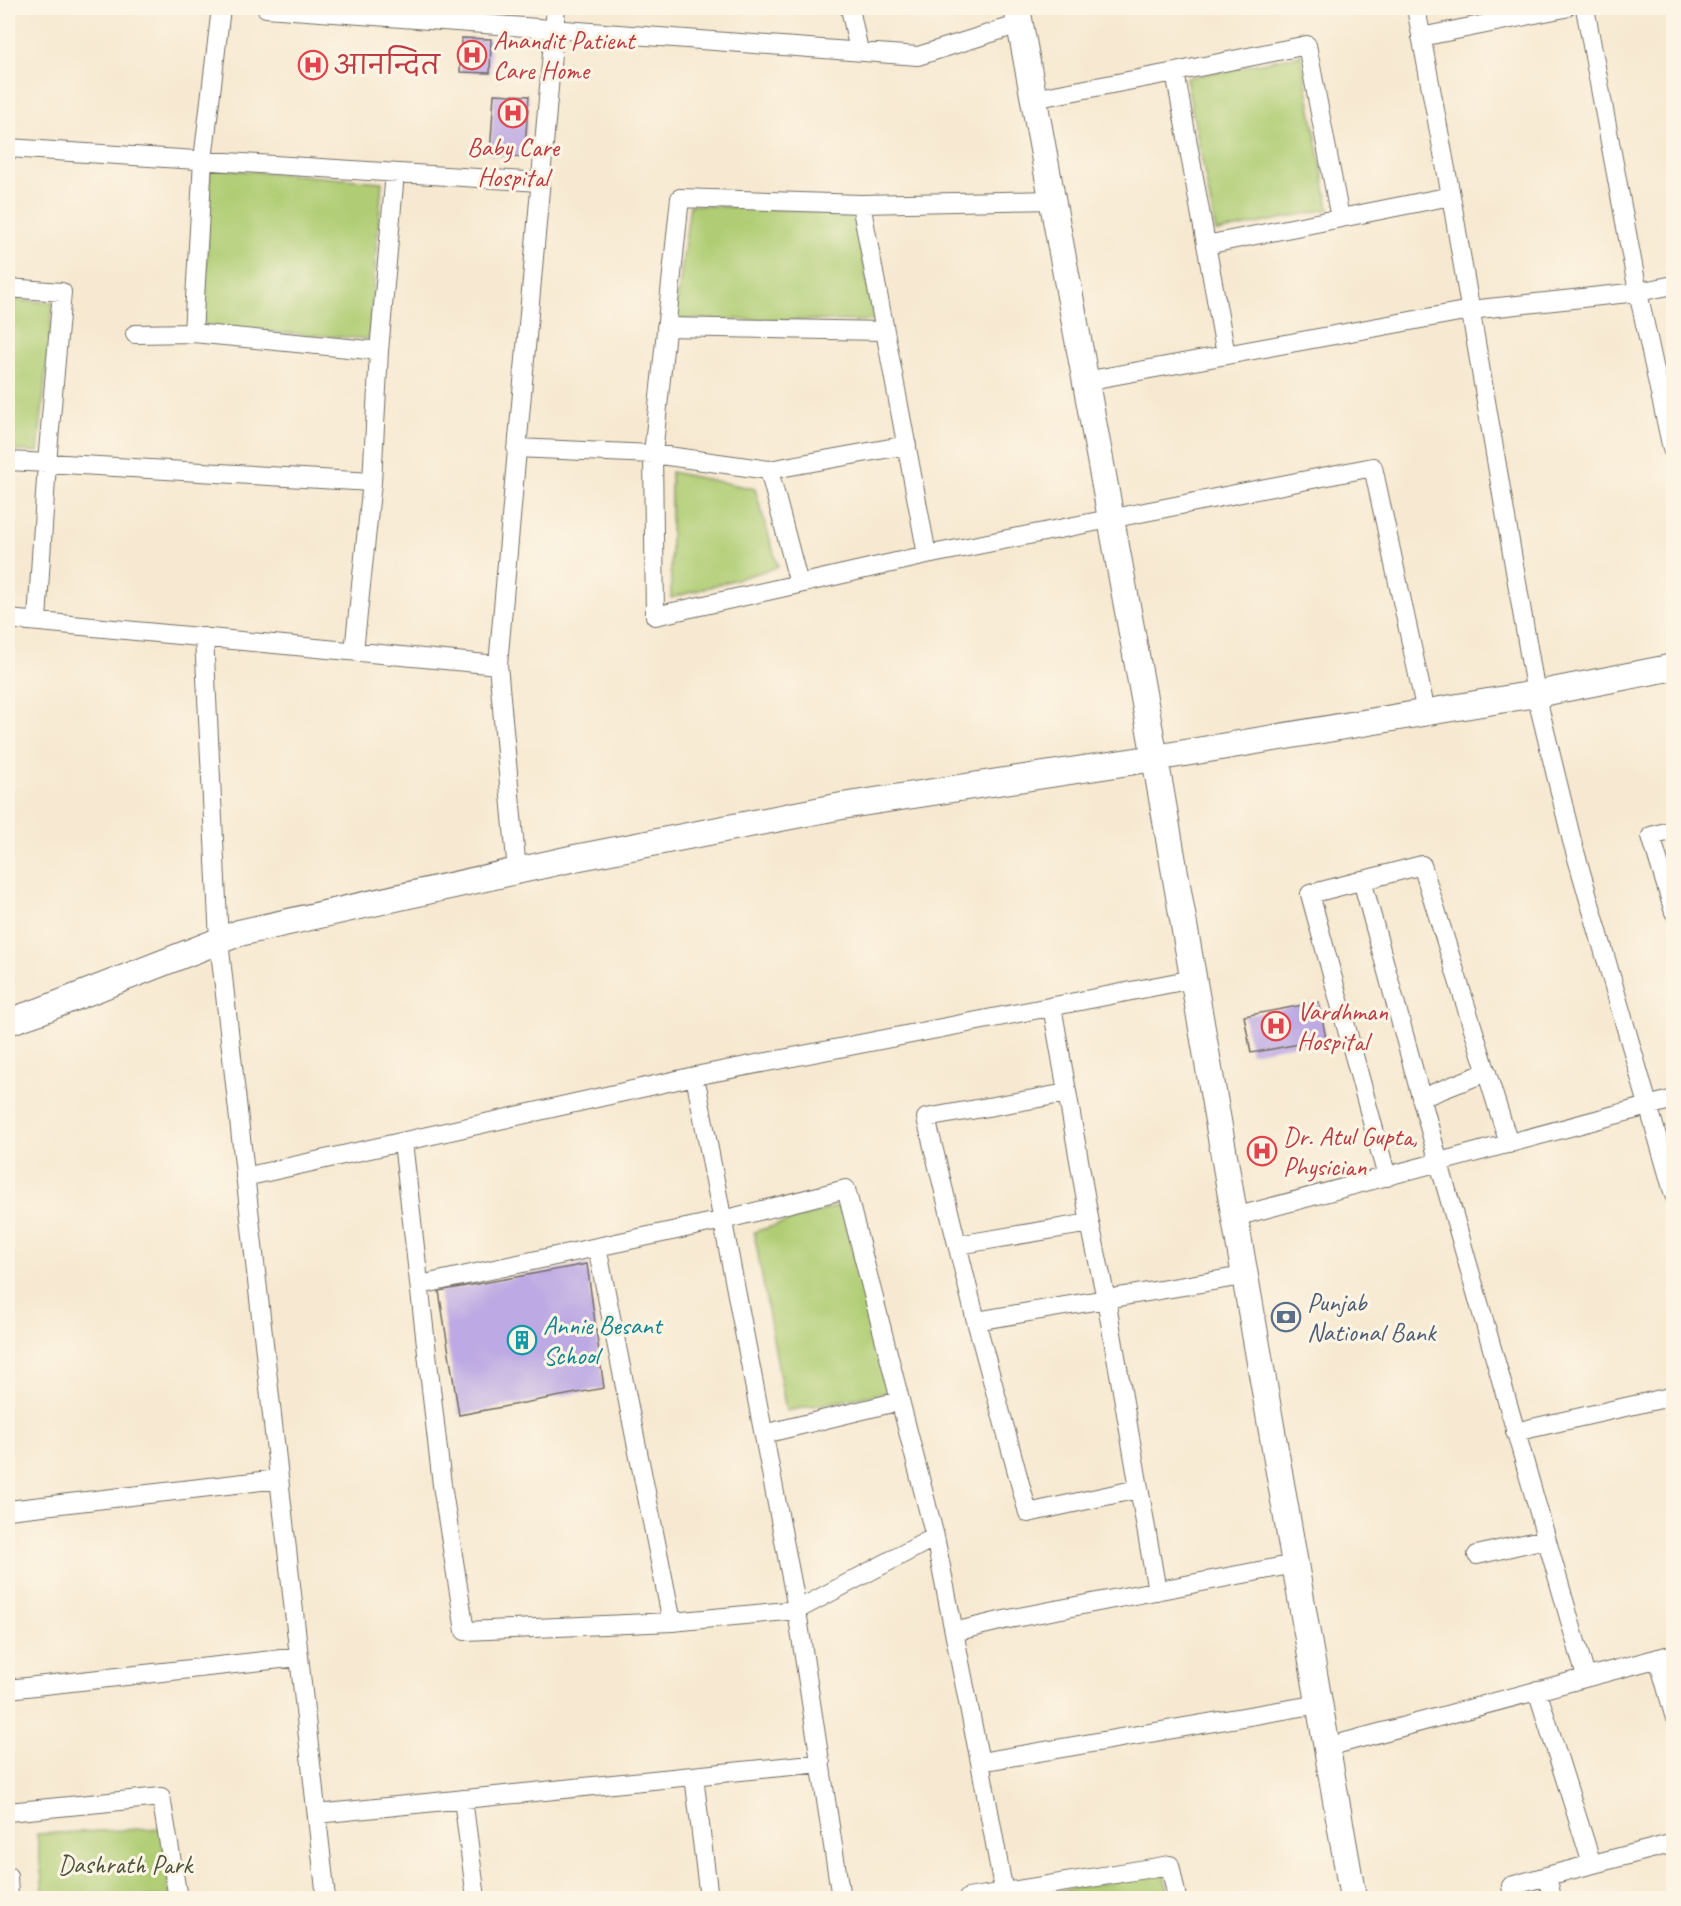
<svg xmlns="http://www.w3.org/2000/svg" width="1681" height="1906" font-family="Caveat,'Playpen Sans Deva',sans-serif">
  <rect width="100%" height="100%" fill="#fcf5e5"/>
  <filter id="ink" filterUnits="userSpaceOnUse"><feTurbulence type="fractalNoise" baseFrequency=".0167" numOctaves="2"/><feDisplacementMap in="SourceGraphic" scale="12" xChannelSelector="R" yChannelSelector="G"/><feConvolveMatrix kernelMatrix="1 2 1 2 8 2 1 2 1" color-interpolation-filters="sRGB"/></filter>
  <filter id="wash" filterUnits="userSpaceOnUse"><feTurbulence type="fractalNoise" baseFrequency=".008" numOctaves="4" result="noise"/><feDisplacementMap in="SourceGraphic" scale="24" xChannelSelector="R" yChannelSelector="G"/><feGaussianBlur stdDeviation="1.35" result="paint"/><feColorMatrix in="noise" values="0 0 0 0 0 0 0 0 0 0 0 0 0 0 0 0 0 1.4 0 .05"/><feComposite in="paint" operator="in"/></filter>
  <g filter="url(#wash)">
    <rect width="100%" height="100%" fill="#f7e9d1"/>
    <path fill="#b0cd74" stroke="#6e7c50" stroke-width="1.5" d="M1301,55L1329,209L1216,232L1186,78Z
      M210,168L382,182L369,339L204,327Z
      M690,205L855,213L874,321L675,319Z
      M8,299L53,303L38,452L8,450Z
      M671,472L755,489L778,567L671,598Z
      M841,1205L890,1392L786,1411L754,1232Z
      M163,1828L170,1898H44L37,1834Z
      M1164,1874L1169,1898H1023L1022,1896Z"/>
    <g id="blocks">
      <path fill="#bda9e3" d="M461,38L491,39L490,73L460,72Z
        M494,94L529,96L524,157L490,155Z
        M1319,1002L1326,1039L1251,1053L1244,1016Z
        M587,1264L604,1388L459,1415L439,1291Z"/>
    </g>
  </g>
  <g filter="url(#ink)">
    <use href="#blocks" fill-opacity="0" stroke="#726e65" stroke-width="1.5"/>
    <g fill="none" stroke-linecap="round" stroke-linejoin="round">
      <g stroke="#726e65" stroke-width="20">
        <path id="street" d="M221,8L203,160L193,333L379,351L395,173
          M266,8L918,56L1020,24
          M850,8L859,51
          M1416,8L1451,196L1536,694L1572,841L1674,1195
          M1585,8L1638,292L1674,285
          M1421,37L1565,8
          M1175,72L1307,45L1340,218
          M1033,99L1175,72L1226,355
          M8,148L539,182
          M861,204L1052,200
          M1206,245L1451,196
          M8,288L62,292L47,463L8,461
          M135,334L193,333
          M1085,381L1470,310L1638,292L1672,449
          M516,448L653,454L680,198L861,204L885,331L666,327
          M653,454L769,470L799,584L655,616Z
          M769,470L907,445
          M927,555L1373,467L1426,712
          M799,584L927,555L885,331
          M8,619L498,665L556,8
          M37,620L47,463L372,482L379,351
          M204,637L219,941L326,1898
          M354,651L372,482
          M498,665L517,871
          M1674,830L1651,836L1674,912
          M1362,880L1439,1163L1586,1677
          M1052,1006L1090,1223L1106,1299L1157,1591
          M695,1076L795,1598L841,1898
          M1421,1098L1487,1072
          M403,1142L442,1485L465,1631L672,1622L797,1610L935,1537L846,1189L723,1220L420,1285
          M245,1177L695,1076L1193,979
          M1387,1177L1310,894L1422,865L1509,1144
          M1235,1217L1674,1099
          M958,1245L1090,1223
          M597,1247L672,1622
          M976,1321L926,1118L1067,1093
          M1515,1432L1674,1396
          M764,1434L900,1401
          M1138,1489L1028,1513L976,1321L1243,1276
          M8,1510L279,1479
          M935,1537L980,1762
          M1477,1555L1545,1539
          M954,1632L1004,1620L1295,1564
          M1658,1658L1674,1715
          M8,1689L299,1657
          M1537,1690L1592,1864
          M1327,1747L1674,1654
          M694,1776L709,1898
          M463,1799L476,1898
          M8,1812L161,1797L178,1898
          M317,1814L821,1763
          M8,1876L9,1898
          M1004,1893L980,1762L1319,1704
          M968,1898L1170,1865L1177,1898
          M1514,1898L1511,1886L1547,1876
          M1552,1898L1547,1876L1674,1843"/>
      </g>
      <g stroke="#726e65" stroke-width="28">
        <path id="secondary" d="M1017,8L1155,758L1353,1898
          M8,1022L40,1011L239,933L575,858L842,806L1155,758L1547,692L1674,667"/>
      </g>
      <use href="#street" stroke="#fff" stroke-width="18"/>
      <use href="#secondary" stroke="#fff" stroke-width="26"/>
    </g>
  </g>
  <defs>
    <g id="hospital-ring" transform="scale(1.5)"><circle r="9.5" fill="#fcf5e5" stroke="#e0444e" stroke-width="1.5"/><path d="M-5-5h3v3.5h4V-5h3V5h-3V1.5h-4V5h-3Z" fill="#e0444e"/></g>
    <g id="bank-ring" transform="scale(1.5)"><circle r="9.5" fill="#fcf5e5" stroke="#5c6f8a" stroke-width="1.5"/><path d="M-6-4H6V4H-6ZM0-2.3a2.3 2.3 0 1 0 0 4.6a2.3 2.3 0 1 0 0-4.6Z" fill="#5c6f8a"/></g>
    <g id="building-ring" transform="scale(1.5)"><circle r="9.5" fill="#fcf5e5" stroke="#0f9aa8" stroke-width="1.5"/><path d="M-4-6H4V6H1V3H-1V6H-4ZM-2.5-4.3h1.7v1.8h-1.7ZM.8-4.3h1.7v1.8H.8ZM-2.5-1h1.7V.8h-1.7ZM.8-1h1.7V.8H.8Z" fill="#0f9aa8"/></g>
  </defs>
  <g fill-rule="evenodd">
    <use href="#hospital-ring" x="472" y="55"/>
    <use href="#hospital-ring" x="313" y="65"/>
    <use href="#hospital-ring" x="513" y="113"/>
    <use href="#hospital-ring" x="1276" y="1026"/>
    <use href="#hospital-ring" x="1262" y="1151"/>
    <use href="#bank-ring" x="1286" y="1317"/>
    <use href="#building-ring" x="522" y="1340"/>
  </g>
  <g text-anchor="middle" stroke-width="6" stroke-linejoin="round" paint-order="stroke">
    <g font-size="26" fill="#be3a42" stroke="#fcf5e5" text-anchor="start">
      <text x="493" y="49">Anandit Patient<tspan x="493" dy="30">Care Home</tspan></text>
      <text x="334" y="74">आनन्दित</text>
      <text x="513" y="156" text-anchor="middle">Baby Care<tspan x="513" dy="30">Hospital</tspan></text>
      <text x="1297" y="1020">Vardhman<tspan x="1297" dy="30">Hospital</tspan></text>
      <text x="1283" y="1145">Dr. Atul Gupta,<tspan x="1283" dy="30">Physician</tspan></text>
    </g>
    <g font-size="26" fill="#4e5e75" stroke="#fcf5e5" text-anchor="start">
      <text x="1307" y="1311">Punjab<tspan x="1307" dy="30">National Bank</tspan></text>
    </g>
    <g font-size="26" fill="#0d838f" stroke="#fcf5e5" text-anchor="start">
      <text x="543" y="1334">Annie Besant<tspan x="543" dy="30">School</tspan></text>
    </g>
    <g font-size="26" fill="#4c543d" stroke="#fcf5e5">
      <text x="125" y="1873">Dashrath Park</text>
    </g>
  </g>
  <rect width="1681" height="1906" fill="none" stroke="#fcf5e5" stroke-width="30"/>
</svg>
